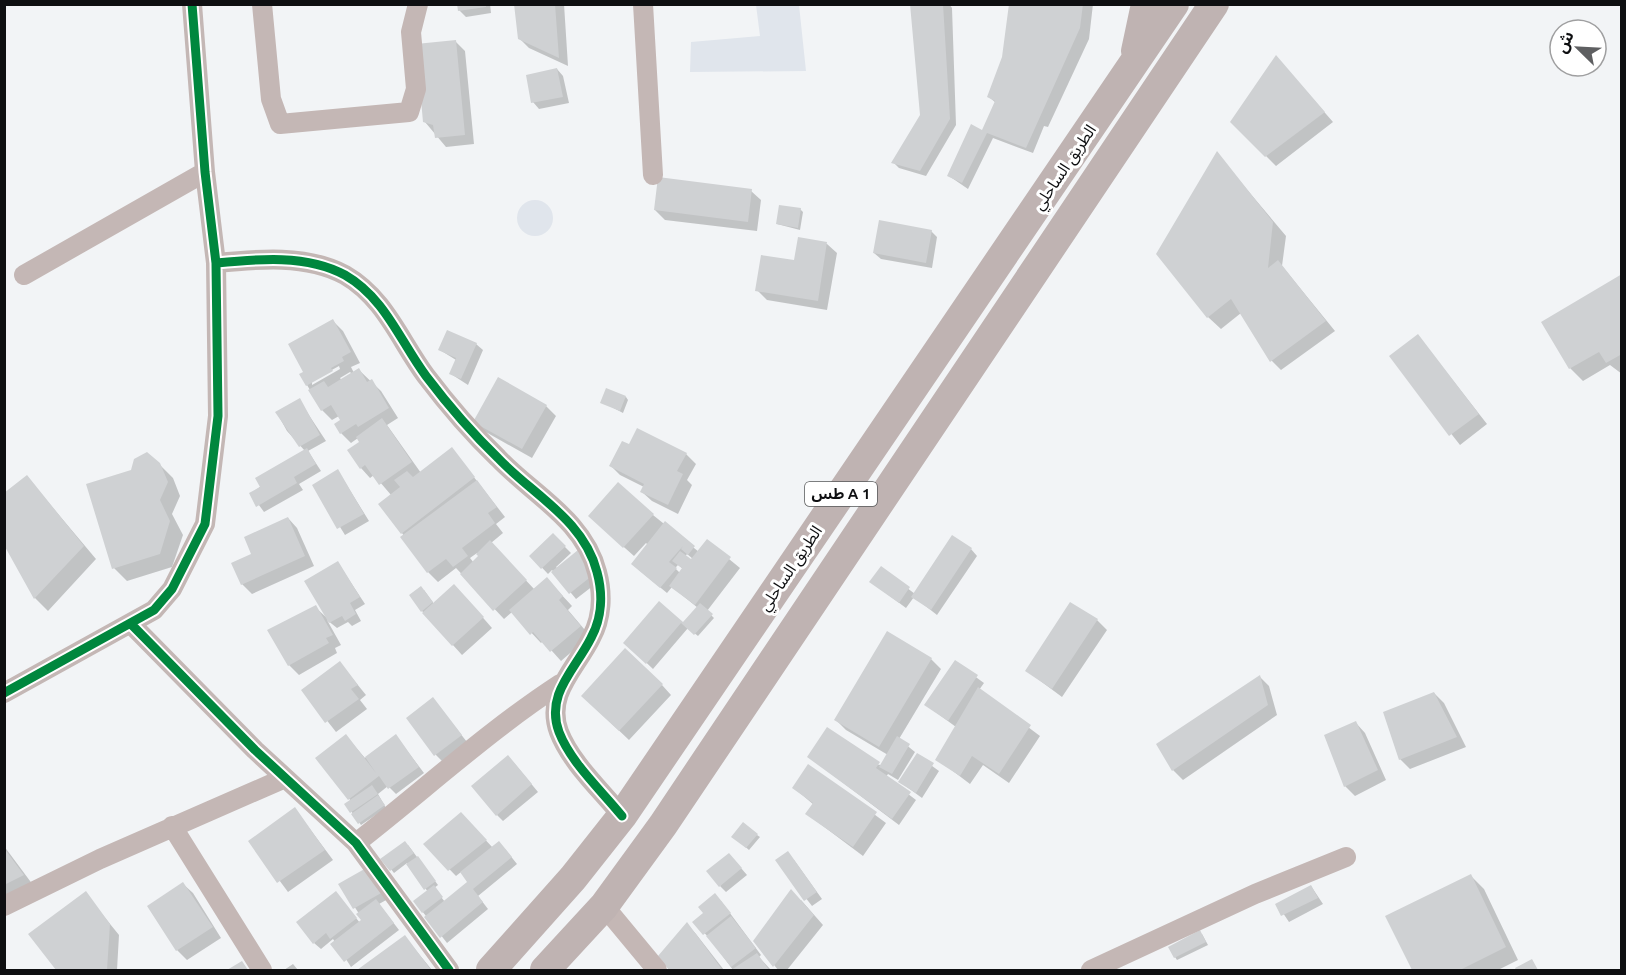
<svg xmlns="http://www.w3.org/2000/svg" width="1626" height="975" font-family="Ubuntu,'Noto Sans Arabic',sans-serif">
  <rect width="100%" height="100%" fill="#f2f4f6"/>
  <path fill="#e0e5ec" d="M756,5H799L806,71L690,72L691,42L760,36Z
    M517 218a18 18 0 1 1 36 0a18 18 0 1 1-36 0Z"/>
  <path fill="#0003" fill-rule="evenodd" d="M459,4H490L491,13L466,17L459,10Z
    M516,4H564L568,66L529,48L519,38Z
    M911,4H949L952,8L956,125L926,176L899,168L893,162L921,115Z
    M1010,4H1093L1089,39L1048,127L1044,126L1033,153L993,138L968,189L949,176L983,132L996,103L989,97L1003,57Z
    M455,41L465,51L474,144L446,147L425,122Z
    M1285,67L1333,122L1276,166L1232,122Z
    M557,69L563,76L569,103L539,109L533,102Z
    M1217,154L1286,236L1282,266L1335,331L1281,370L1272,361L1241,313L1221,329L1208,317Z
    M751,191L761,200L757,231L665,220L655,210Z
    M800,209L803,212L800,230L777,224Z
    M931,231L937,237L932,268L881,259L874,253Z
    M799,239L827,244L837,253L827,310L767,300L757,290L795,262Z
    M1622,276V374L1610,365L1583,381L1570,368Z
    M333,321L343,331L360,363L351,367L354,373L359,370L381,391L398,418L387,425L421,473L452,449L505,517L496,524L503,533L491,543L535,590L547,579L572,606L568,610L590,636L561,661L543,641L541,643L512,612L504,619L456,568L438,582L428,572L402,533L391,495L374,475L370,478L361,468V442L358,438L351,443L341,433L343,421L339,416L332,420L322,410L307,385L305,372ZM339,366L340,369L312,385V381ZM350,372L352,374L342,381L340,378ZM477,553L481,556L474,563L470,558Z
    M1418,336L1487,424L1460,445L1391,357Z
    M476,344L483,350L468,385L451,374L456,360L440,350Z
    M626,397L628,400L623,413L602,402Z
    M299,400L326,441L308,451L321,471L299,484L303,490L264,512L251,494L305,451L287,431L277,413Z
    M546,406L556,416L532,458L484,431L475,422Z
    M629,446L686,454L696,464L687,480L692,485L678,514L652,501L642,492L644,487L620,475L611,466Z
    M159,464L173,478L180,496L172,514L183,535L172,567L127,581L114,568Z
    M338,471L369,521L345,535L314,485Z
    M27,477L96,559L48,611L35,598L4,542Z
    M653,515L699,552L707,541L740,568L707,611L714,618L698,636L688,628L653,669L632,649L660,603L684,624L698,608L672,587L667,593L639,570L648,545L646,543L634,556L599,525ZM687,554L693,559L691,562L685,557ZM678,565L683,569L680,573L675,568Z
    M288,518L297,528L314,566L252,594L242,584L253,555Z
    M553,535L571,553L556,567L558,569L578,552L598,582L576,599L552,570L548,574L531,556Z
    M971,549L977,556L937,615L914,597L906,608L871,582L881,568L915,594Z
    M338,563L365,604L355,610L361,621L352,626L348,622L337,628L327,620L341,645L335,648L337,653L299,675L289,665L269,630L315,607L327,618Z
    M424,590L434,604L464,596L492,628L462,655L422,611Z
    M1097,620L1107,630L1062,697L1027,671Z
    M931,659L941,669L899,739L915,752L898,780L888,774L886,777L916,800L899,825L809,757L881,765L888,755L846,730L836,720Z
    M955,662L984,683L979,690L1040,736L1009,783L983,765L970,784L937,759L956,727L926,705Z
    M340,663L366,695L360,700L367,709L336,732L303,690Z
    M1260,677L1269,686L1277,715L1183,780L1173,770L1158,745Z
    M662,685L671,695L629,740L593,706Z
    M1434,693L1444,703L1466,747L1410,769L1400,759Z
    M433,699L467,742L442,761L436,755Z
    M1356,723L1365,733L1386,780L1355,796L1345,786Z
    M346,736L365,758L396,736L424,773L396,794L388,786L378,794L386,808L361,825L346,804L351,801L317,759Z
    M917,755L939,771L922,798L900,782Z
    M514,763L538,792L503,821L497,815Z
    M809,766L886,823L863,856L807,814L814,805L794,788Z
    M295,809L333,860L288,892L250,841Z
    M467,820L493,848L505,849L517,864L478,896L488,909L447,943L415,902L428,892L407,863L394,873L383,859L408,845L438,885L434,888L445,902L470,882L461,872L456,876L425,844Z
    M757,835L760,837L749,850L736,839Z
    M4,846L36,889L4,905Z
    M794,860L822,899L812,906L777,861Z
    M735,861L747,875L726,892L720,886Z
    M368,869L388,899L379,904L399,930L351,967L333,939L321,949L314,943L342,900L360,923L363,920L340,884Z
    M1471,876L1484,889L1518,960L1498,970H1413L1387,916Z
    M183,884L193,893L221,938L187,960L177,950L149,906Z
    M1311,886L1323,904L1289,922L1277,904Z
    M85,893L119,935L117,970H58L31,934Z
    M801,900L823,925L787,970H778L755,941Z
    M721,901L761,955L759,957L771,970H733L711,940L694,922Z
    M687,924L696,934L724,970H671L660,956Z
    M1202,934L1208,945L1177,960L1175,957Z
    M405,937L432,970H360Z
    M293,964L298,970H284Z"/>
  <path fill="#cfd1d3" d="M457,4H486V7L458,11Z
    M514,4H555L559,58L518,39Z
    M910,4H943L950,119L920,171L891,163L920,115Z
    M1009,4H1083L1080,28L1026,148L987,133L962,183L947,176L971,124L982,130L995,101L987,97L1002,57Z
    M456,40L465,135L435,138L433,125L423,122L416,44Z
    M1276,55L1325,112L1265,157L1230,122Z
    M557,68L563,97L531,103L526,75Z
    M1217,151L1273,222L1268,268L1278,260L1326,321L1270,362L1231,299L1207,318L1156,254Z
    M658,177L752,189L748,222L654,210Z
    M779,205L801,208L798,228L776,224Z
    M879,220L932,230L926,263L873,253Z
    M798,237L827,242L818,301L755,291L761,255L794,260Z
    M1622,274V354L1606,363L1599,352L1569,369L1541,322Z
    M333,319L351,352L342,357L344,361L331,368L333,371L306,386L299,374L303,372L288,344Z
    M447,330L477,343L461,379L449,374L456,358L438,350Z
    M1418,334L1479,414L1449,436L1389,356Z
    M359,368L367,382L372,379L389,408L358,427L356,424L340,434L334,424L340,420L331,405L321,411L308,390L324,381L328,387Z
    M498,377L547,405L522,449L473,422Z
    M606,388L626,396L620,411L600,403Z
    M300,398L320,435L299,447L275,412Z
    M382,418L412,462L379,485L365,465L360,469L347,450L359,442L356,437Z
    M637,428L687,453L677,471L683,474L668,505L640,492L644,484L609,466L622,441L629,444Z
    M452,447L475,477L401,534L378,504L400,487L394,480L407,471L413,477Z
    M307,448L316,464L294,477L297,483L256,507L249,493L260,487L255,478Z
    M147,452L160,463L168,482L160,500L170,521L160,554L112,569L86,484L131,470L134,459Z
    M338,469L364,514L337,529L312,485Z
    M27,475L84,546L34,599L4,545V493Z
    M477,480L497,507L488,513L495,523L462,548L468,556L453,567L446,559L427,573L400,537Z
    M618,482L654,514L623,548L588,516Z
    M288,517L305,556L241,585L231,563L251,554L244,537Z
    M665,521L695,546L688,555L681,549L683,546L669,562L677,568L660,588L631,564Z
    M553,533L566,546L541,569L529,556Z
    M952,535L972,548L931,610L911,597Z
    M707,539L731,557L695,605L669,586L682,568L672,561L680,551L691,559Z
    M490,540L527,580L493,611L460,574L478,556L476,554Z
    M578,550L593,575L569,594L551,572Z
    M338,561L360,597L350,603L356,614L345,621L342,616L329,623L304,581Z
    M881,566L910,587L899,603L869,582Z
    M547,577L563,596L559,600L581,626L550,652L533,632L530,635L509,610Z
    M454,584L484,617L452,646L422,613Z
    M421,586L433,602L421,612L409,595Z
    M659,601L683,622L700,603L713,614L694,635L681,623L646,664L623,643Z
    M1070,602L1098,619L1052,689L1025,671Z
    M316,605L333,635L326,638L329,643L288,666L267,630Z
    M887,631L932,658L879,747L834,720Z
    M625,648L663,684L619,731L581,696Z
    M955,660L978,675L948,721L924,705Z
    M340,661L358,685L351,689L359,699L325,723L301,690Z
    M1260,675L1268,705L1172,771L1156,744Z
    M978,687L1031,725L999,774L972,756L960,776L935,760Z
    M1434,692L1457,737L1399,760L1383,712Z
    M433,697L462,735L434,756L406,718Z
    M1356,721L1378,770L1344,787L1324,735Z
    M827,727L880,762L876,768L911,792L892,819L807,757Z
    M346,734L376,773L365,757L396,734L419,767L388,789L379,776L348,800L315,758Z
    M897,736L910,744L892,774L879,767Z
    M917,753L934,763L916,793L898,782Z
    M508,755L532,784L496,816L471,786Z
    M808,764L877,812L853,847L805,814L813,803L792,788Z
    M372,785L378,794L350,813L344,804Z
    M378,795L385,805L358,824L351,814Z
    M295,807L325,850L277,883L248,841Z
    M461,812L487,840L448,871L423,844Z
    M743,822L758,834L746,848L731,837Z
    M405,841L414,853L390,871L380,859Z
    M499,841L512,857L473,889L483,902L440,938L424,917L467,882L460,872Z
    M4,848L24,875L4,885Z
    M788,851L817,892L804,901L775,860Z
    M729,853L742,868L719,887L706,871Z
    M418,856L436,881L424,890L406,864Z
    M368,867L383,892L353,909L338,884Z
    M1471,874L1506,947L1460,970H1412L1385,916Z
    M183,882L213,927L176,951L147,906Z
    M434,885L443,897L422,913L413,901Z
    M1311,885L1318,898L1281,916L1275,904Z
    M791,889L814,915L773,967L753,941Z
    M86,891L110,924L107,970H56L28,934Z
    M336,891L357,918L330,939L326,933L313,944L296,922Z
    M715,893L731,913L703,935L692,922L703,913L698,907Z
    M376,899L394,923L344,962L330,944L361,920L356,914Z
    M731,916L756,948L731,967L706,936Z
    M687,922L721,968L718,970H669L658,956Z
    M1200,930L1206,942L1174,958L1168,947Z
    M405,935L431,970H357Z
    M757,953L769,970H731Z
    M1532,959L1538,970H1516L1515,968Z
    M242,961L248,970H227Z"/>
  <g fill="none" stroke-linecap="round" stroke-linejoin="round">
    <path stroke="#c4b7b5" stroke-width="20" d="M262,4L271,99L280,124L409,112L416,89L411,32L418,4
      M643,4L653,175
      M216,263C257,259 307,254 345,275C385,298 400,341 426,376C448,405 472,433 498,458C533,495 584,520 597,572C603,594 602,618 591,638C575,670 545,694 559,732C571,763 601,790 622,816
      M24,275L205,172
      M131,624L255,750L356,843L449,970
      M4,693L154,610L172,589L205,524L218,416L216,263L205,172L192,4
      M172,826L262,970
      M356,843C424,790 488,731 560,684
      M4,906L100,859L285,778
      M604,906L657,970
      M1091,970L1255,894L1346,857"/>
    <path stroke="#bfb3b2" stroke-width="30" d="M1136,51L1146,4
      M491,970L573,878L622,816L1174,4
      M545,970L604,906L663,825L1214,4"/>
    <g stroke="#fff" stroke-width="13">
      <path id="cycleway" d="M216,263C257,259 307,254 345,275C385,298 400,341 426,376C448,405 472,433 498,458C533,495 584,520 597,572C603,594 602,618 591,638C575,670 545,694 559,732C571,763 601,790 622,816
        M131,624L255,750L356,843L449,970
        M4,693L154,610L172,589L205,524L218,416L216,263L205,172L192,4"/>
    </g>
    <use href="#cycleway" stroke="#00873e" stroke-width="9"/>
  </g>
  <g text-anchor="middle" stroke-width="6" stroke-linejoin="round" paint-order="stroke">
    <rect fill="#fff" stroke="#565758" stroke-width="1.5" x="805" y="482" width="72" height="24" rx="4.5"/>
    <g font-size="15" font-weight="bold" fill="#0e0f11">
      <text x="841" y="499">طس A 1</text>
    </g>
    <g font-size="16" fill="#0e0f11" stroke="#fff">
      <text transform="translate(1064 167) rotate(-56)" y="6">الطريق الساحلي</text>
      <text transform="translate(790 568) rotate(-56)" y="6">الطريق الساحلي</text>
    </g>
  </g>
  <rect width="1626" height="975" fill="none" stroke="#0e0f11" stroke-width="12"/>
  <g transform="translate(1578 48) rotate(294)"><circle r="28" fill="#ffffff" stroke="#9f9fa0" stroke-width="1.5"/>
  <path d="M0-4.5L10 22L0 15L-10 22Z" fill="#5e5f61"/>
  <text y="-9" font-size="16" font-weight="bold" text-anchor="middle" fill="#0e0f11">ش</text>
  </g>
</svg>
